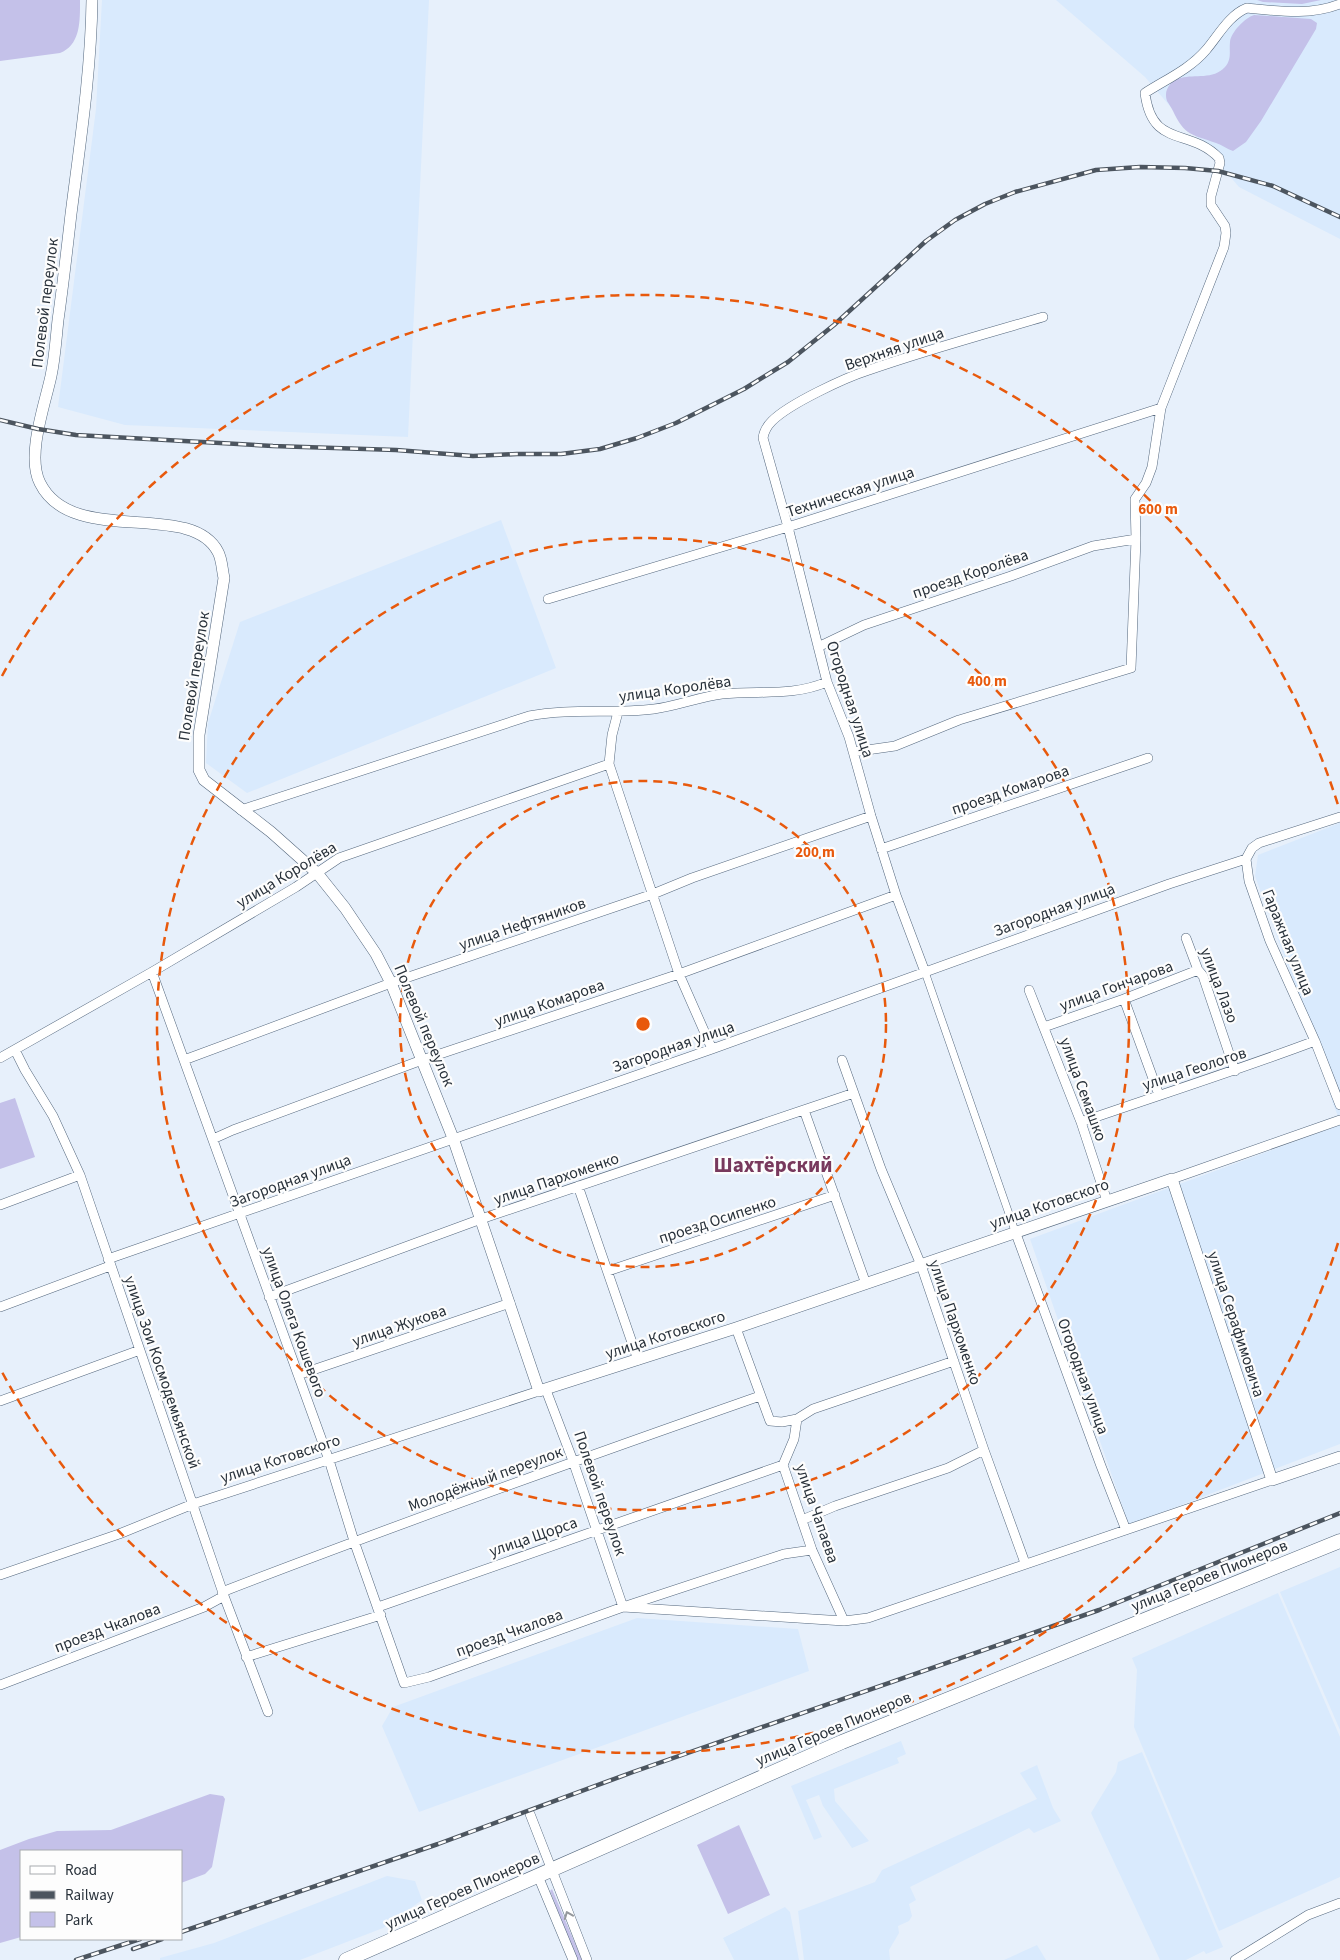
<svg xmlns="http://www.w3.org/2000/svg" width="1340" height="1960" font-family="'Source Sans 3',sans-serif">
  <rect width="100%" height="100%" fill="#e7f0fb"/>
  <path fill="#d9eafd" d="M102,0H429L408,437L125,425L58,407L96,109Z
    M1056,0H1340V239L1239,187L1145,77Z
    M501,520L556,668L247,793L206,763L208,723L240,622Z
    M1340,823V1121L1333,1104L1315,1041L1255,876L1258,855Z
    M1340,1125V1444L1129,1525L1030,1239Z
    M1340,1567V1730L1280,1592Z
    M1278,1593L1340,1737V1877L1219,1931L1134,1727L1137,1670L1132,1658Z
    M637,1618L798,1629L809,1671L419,1812L382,1726L393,1707Z
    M901,1741L906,1754L897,1758L899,1763L834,1789L835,1801L869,1841L852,1848L823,1806L819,1795L806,1800L822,1837L814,1840L791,1786Z
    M1142,1752L1223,1947L1206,1954L1204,1951L1186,1960H1160L1091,1813L1116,1772L1118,1762Z
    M1037,1765L1053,1808L1061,1821L1034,1833L1029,1828L910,1887L916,1900L909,1904L912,1916L909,1921L898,1926L899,1933L889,1950L890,1960H804L798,1911L875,1882L882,1870L1037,1799L1020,1773Z
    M387,1876L415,1881L422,1900L383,1928L300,1960H160V1958L214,1943Z
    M785,1907L790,1912L799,1960H734L723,1938Z
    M1037,1945L1046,1960H1004Z"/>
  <path fill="#c4c1e9" d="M0,0H80C80,20 81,45 60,53L0,61Z
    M1257,0H1321L1302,4L1263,2Z
    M1254,15L1311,19L1317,23L1316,29L1261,121L1246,142L1233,151C1227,149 1222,145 1216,143C1191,134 1185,136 1173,111C1171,107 1169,104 1167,101C1163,90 1171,80 1181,78C1195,74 1213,80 1225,67C1232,59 1229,52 1230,42C1231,32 1245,18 1254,15Z
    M15,1098L35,1157L0,1169V1103Z
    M210,1794L223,1796L225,1799L212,1867L205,1874L181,1883V1851H21V1937L0,1943V1850L29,1839L57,1831L111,1830Z
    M739,1825L770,1895L728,1914L697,1845Z
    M552,1889L582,1960H577L550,1891Z"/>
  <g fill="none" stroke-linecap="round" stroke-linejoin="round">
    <g stroke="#54677d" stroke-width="8">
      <path id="pedestrian" d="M925,972L1015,1231"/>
    </g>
    <g stroke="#54677d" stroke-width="10">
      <path id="minor" d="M548,599L788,527L1161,408
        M818,647L864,625L1011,576L1093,546L1136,539
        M618,712L612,735L609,764L679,974L712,1049
        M853,752L895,746L959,720L1131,668L1136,539L1135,499L1146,483L1152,467L1161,408L1224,247L1226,233L1225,226L1211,205V196L1220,163L1219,158C1189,127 1152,149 1145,93C1165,80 1190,69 1206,50C1218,36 1229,15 1247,8C1278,11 1310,16 1340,4
        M241,810L529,716C570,708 613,714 654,709C677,706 699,697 722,694C759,690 791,697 827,682
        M1340,817L1259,843L1252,848L1246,859L1249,881L1270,941L1315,1041L1340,1105
        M881,849L1148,758
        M1186,938L1198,970L1203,976L1235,1071
        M152,972L329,1460L354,1541L404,1683L429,1677L623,1607L844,1621L868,1618L1272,1480
        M925,972L896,895L871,816L849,737L827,682L788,527L763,438C764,431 767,426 772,421C789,404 844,378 869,370C926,350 985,334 1043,317
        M1029,990L1081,1122L1107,1201
        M1124,999L1159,1095
        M1044,1027L1124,999L1198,970
        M15,1050L25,1070L53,1116L80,1175L224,1596L268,1712
        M0,1058L152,972L296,887L339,858L609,764
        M184,1060L391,983L653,894L692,878L871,816
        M842,1060L881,1169L921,1265L984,1450L1025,1563
        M804,1110L866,1284
        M1081,1122C1159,1095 1238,1070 1315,1041
        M213,1139L233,1130L422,1060L679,974L896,895
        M1172,1179L1340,1120
        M578,1186L638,1360
        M0,1205L80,1175
        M1015,1231L1101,1466L1126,1530
        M108,1259L712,1049L1169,884L1246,859
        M608,1271L835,1195
        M269,1297L481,1219L854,1093
        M0,1307L110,1266
        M736,1328L770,1421L782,1422L797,1419L794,1439L783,1465L812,1550L844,1621
        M298,1375L510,1303
        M546,1390L573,1461L623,1607L784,1554L812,1550
        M0,1401L140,1350
        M797,1419L813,1409L954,1361
        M802,1520L835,1506L948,1468L984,1450
        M0,1575L119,1534L193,1504L539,1391
        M222,1592C400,1523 580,1459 760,1396
        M378,1607L783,1465
        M246,1657L381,1615
        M0,1685L204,1607L224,1596
        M530,1814L587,1960
        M538,1876L573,1960
        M1235,1960L1308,1915L1340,1903"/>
    </g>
    <g stroke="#54677d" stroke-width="12">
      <path id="tertiary" d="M92,0C91,72 80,143 71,214C67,249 63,285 58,320C56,338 55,357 51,376C45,404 26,456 40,483C72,548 191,499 218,552C222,559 222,570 224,578L199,735V770L204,780L271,832L317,873L345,908L376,954L391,983L453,1138L539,1391L736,1328L1172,1179L1272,1480L1340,1457"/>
    </g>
    <g stroke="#54677d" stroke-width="15">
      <path id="primary" d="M346,1960L842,1742L1340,1541"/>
    </g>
    <use href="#pedestrian" stroke="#fff" stroke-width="7"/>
    <use href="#minor" stroke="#fff" stroke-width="9"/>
    <use href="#tertiary" stroke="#fff" stroke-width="11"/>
    <use href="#primary" stroke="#fff" stroke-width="14"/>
    <g stroke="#4c555f" stroke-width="4.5">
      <path id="rail" d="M0,420L38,429L76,435L273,446L396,450L473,456L517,454H561L600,449L637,438L676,423L744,389L788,362L834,325L926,241L955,220L985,204L1015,192L1096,170L1140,167L1185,168L1218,171L1273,186L1340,217
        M181,1932L438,1844L633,1772L1099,1610L1340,1513
        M133,1949L162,1939
        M76,1960L140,1939"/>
    </g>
    <use href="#rail" stroke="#fdfdfd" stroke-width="2.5" stroke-dasharray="8" stroke-linecap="butt"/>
  </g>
  <defs><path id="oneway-chevron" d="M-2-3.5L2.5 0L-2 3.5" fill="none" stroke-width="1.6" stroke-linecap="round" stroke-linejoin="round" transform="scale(1.25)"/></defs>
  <use stroke="#94989c" href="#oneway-chevron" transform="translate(568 1915) rotate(-112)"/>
  <g fill="none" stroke="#e8590c" stroke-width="2.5" stroke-dasharray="9 6">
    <circle cx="643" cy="1024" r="243"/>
    <circle cx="643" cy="1024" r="486"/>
    <path d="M1338 1243A729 729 0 0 1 2 1372M2 676A729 729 0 0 1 1338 805"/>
  </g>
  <g text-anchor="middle" stroke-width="4.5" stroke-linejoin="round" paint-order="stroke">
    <g font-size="16" fill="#28313a" stroke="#fdfdfd">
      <text transform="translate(44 303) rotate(-83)" y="6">Полевой переулок</text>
      <text transform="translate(894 348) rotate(-19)" y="6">Верхняя улица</text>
      <text transform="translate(850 491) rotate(-18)" y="6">Техническая улица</text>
      <text transform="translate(970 573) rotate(-19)" y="6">проезд Королёва</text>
      <text transform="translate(193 676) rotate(-81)" y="6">Полевой переулок</text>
      <text transform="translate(675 688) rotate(-8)" y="6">улица Королёва</text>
      <text transform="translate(851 699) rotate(72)" y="6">Огородная улица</text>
      <text transform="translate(1010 789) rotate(-19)" y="6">проезд Комарова</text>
      <text transform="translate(286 874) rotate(-31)" y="6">улица Королёва</text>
      <text transform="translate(1054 909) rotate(-20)" y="6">Загородная улица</text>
      <text transform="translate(522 923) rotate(-19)" y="6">улица Нефтяников</text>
      <text transform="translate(1289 942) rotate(68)" y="6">Гаражная улица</text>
      <text transform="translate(1116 985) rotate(-20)" y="6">улица Гончарова</text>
      <text transform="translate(1220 985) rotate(69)" y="6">улица Лазо</text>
      <text transform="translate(549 1002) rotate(-19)" y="6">улица Комарова</text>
      <text transform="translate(425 1025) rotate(67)" y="6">Полевой переулок</text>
      <text transform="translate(673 1046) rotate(-19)" y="6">Загородная улица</text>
      <text transform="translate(1194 1068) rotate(-18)" y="6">улица Геологов</text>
      <text transform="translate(1084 1089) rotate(70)" y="6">улица Семашко</text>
      <text transform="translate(556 1178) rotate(-19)" y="6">улица Пархоменко</text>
      <text transform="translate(290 1180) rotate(-20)" y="6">Загородная улица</text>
      <text transform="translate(1049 1203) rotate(-19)" y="6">улица Котовского</text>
      <text transform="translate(717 1219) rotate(-18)" y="6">проезд Осипенко</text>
      <text transform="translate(295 1322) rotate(70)" y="6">улица Олега Кошевого</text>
      <text transform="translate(956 1322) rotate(71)" y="6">улица Пархоменко</text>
      <text transform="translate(1237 1324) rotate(72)" y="6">улица Серафимовича</text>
      <text transform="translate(399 1325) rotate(-19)" y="6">улица Жукова</text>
      <text transform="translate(665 1334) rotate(-18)" y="6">улица Котовского</text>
      <text transform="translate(163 1372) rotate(71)" y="6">улица Зои Космодемьянской</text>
      <text transform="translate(1084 1376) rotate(70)" y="6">Огородная улица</text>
      <text transform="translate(280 1458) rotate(-18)" y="6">улица Котовского</text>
      <text transform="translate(485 1478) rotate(-20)" y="6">Молодёжный переулок</text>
      <text transform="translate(601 1493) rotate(71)" y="6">Полевой переулок</text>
      <text transform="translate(818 1513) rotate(71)" y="6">улица Чапаева</text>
      <text transform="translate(533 1536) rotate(-19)" y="6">улица Щорса</text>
      <text transform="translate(1209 1575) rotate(-22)" y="6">улица Героев Пионеров</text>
      <text transform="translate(107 1627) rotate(-21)" y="6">проезд Чкалова</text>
      <text transform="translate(509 1632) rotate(-20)" y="6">проезд Чкалова</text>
      <text transform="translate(833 1728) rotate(-23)" y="6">улица Героев Пионеров</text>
      <text transform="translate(462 1890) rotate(-24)" y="6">улица Героев Пионеров</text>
    </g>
    <g font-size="21" font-weight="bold" fill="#78395d" stroke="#fdfdfd">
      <text x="773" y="1172">Шахтёрский</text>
    </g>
  </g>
  <circle cx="643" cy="1024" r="8" fill="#e8590c" stroke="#fdfdfd" stroke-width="2.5"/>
  <g font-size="15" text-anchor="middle" font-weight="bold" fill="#e8590c" stroke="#fdfdfd" stroke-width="4.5" stroke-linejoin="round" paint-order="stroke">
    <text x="1158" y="514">600 m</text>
    <text x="987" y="686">400 m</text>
    <text x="815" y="857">200 m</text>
  </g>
  <rect x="20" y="1850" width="162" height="90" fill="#fdfdfd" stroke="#a8abaf"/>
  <rect x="30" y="1866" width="25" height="8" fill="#ffffff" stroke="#a8abaf"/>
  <text x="65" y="1875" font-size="15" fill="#28313a">Road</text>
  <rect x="30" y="1891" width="25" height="8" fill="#4c555f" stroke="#a8abaf"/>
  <text x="65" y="1900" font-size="15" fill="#28313a">Railway</text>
  <rect x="30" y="1912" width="25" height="15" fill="#c4c1e9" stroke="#a8abaf"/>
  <text x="65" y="1925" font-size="15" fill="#28313a">Park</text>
</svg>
